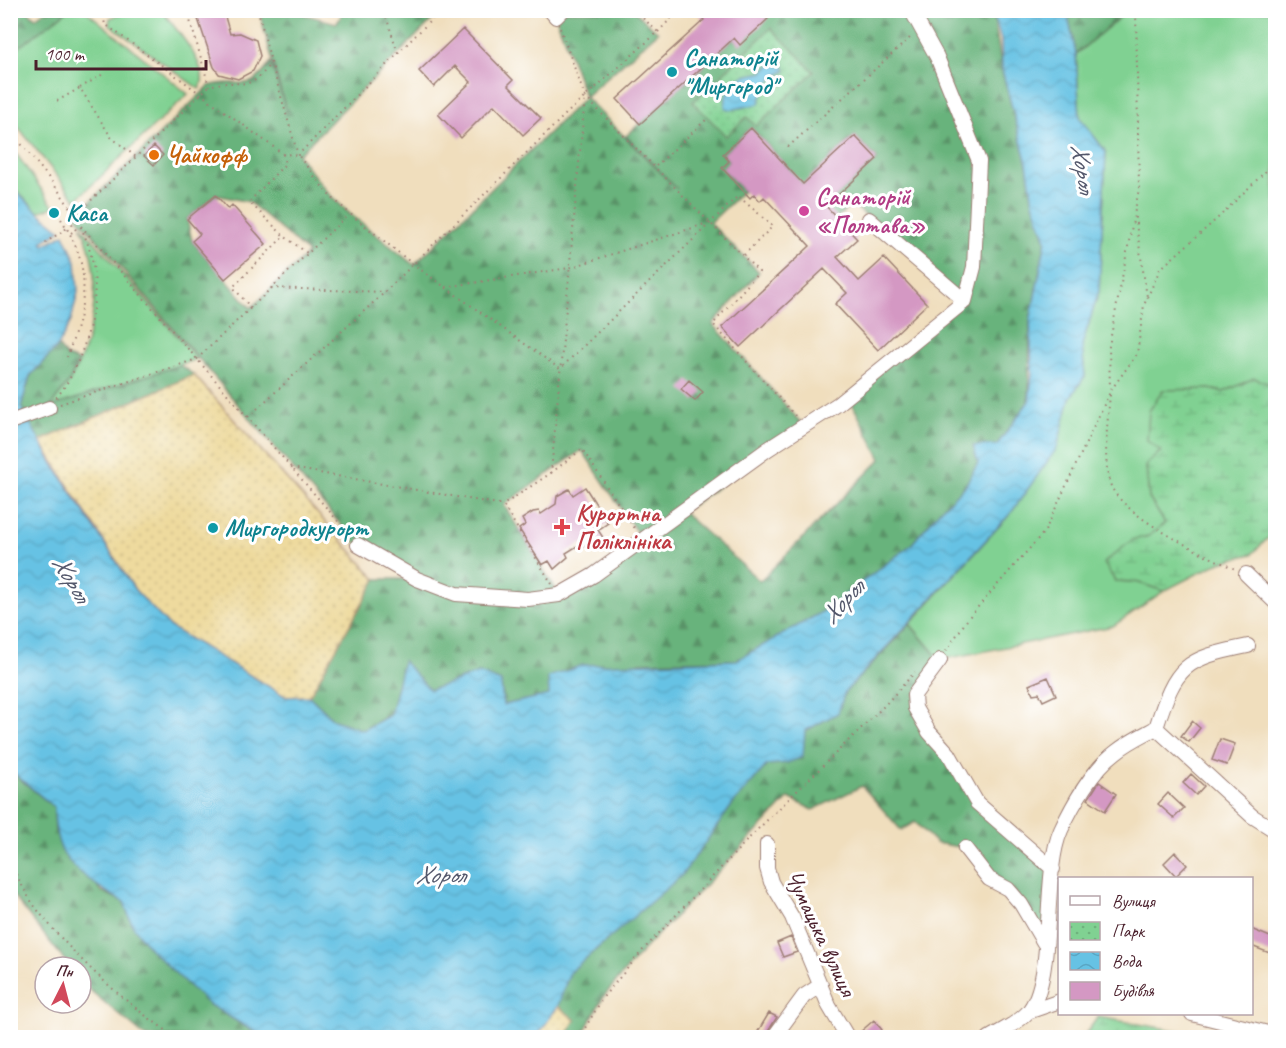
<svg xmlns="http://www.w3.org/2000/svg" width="1286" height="1048" font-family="Caveat,sans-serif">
  <defs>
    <pattern id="forest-firs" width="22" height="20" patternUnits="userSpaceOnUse" patternTransform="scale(1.5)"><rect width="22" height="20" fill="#68b37c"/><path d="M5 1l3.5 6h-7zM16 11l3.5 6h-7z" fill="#589166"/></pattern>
    <pattern id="wetland-marsh" width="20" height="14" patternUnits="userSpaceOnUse" patternTransform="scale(1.5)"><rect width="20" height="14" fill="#80d192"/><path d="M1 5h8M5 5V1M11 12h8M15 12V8" fill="none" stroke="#70b37e"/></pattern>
    <pattern id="sand-dots" width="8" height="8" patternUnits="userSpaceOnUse" patternTransform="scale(1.5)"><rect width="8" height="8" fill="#eeda9e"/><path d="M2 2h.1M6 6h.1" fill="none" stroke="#cebb88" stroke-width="1.8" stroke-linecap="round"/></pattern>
    <pattern id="park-dots" width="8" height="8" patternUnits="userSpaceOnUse" patternTransform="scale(1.5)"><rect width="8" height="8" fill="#80d192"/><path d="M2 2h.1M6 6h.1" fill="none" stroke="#70b37e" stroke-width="1.8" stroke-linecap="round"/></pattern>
    <pattern id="water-waves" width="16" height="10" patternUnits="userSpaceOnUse" patternTransform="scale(1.5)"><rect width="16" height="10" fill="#66c2e4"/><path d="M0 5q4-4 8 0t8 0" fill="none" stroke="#5aa6c4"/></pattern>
  </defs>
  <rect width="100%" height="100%" fill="#fff"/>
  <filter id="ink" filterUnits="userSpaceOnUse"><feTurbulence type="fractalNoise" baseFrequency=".0167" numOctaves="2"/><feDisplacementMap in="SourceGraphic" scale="12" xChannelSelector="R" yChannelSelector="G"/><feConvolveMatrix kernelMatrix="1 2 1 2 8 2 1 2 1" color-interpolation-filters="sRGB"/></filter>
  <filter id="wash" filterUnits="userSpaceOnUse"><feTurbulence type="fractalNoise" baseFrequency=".008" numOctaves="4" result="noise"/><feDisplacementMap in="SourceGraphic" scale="24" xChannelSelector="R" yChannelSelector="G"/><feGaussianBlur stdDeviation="1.35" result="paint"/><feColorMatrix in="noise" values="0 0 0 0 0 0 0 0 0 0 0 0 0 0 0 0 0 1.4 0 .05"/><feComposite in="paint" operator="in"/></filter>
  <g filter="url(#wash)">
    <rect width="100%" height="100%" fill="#f0debd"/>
    <path fill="#80d192" stroke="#65785e" stroke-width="1.5" d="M132,10L162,11C174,27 214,70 199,89L109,24L110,18Z
      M67,11H86L188,94L76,200L11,118L10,53Z
      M1127,11H1275V386L1254,379L1224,392L1209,389L1161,451L1146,465L1149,498L1165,523L1149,536L1132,540L1115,581L1136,582L1164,591L1113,626L940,660L910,624L1011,513L1056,448L1070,398L1085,376L1082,345L1099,291L1106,152L1080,118L1076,54Z
      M10,145L54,207L38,212L11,185Z
      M81,226L197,359L49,408C55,399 64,391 69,382C96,336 104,274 81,226Z"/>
    <path fill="url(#forest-firs)" stroke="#596954" stroke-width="1.5" fill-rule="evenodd" d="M11,10L28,11L35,18L45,11H67L11,53Z
      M1067,10L1127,11L1076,54Z
      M259,11H291L336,23L340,19L342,11H441L298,155L328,193L349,213L414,265L585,97L556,17L563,11H634L658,32L585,97L677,189L626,136L734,38L740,44L760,11H993L1002,70L1027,164L1033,203L1046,240L1030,321L1029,401L997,445L978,463L965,486L911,545L822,612L766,644L737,660L640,662L550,695L503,705L501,682L479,673L430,690L363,730L334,720L309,696L376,579H416L358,545L76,215L209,86C241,76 248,97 271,62L287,114ZM751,128L793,173L796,191L855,136L877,159L818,213L829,225L852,204L965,301L848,396L881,459L760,581L683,512L804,426L713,324L759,272L710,223L743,191L722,168L729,161L723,154ZM216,195L249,202L308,253L251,308L192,241L187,219ZM582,450L642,540L559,595L504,505Z
      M58,346L67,357L78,361L69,382L50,407L180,365L194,375L40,441L21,407L30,376Z
      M910,624L940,660L914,695L977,803L1053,869L1045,945L1036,926L965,848L936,843L915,822L901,830L862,786L813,810L789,798L643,950L604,996L581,1037L557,1038L575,1020L558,1006L570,972L607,940L767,765L787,763L805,731L837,713L845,692Z
      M10,771L54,807L55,831L101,891L124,902L132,925L208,1004L263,1037H146L85,986L81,981V967H70L11,893Z"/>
    <path fill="url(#wetland-marsh)" stroke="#65785e" stroke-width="1.5" d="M1254,378L1275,386V531L1252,554L1220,562L1164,591L1136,582L1115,581L1104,563L1132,540L1149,536L1165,523L1149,498L1146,465L1161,451L1147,441L1149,411L1163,390L1209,389L1224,392Z
      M1098,1017L1202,1035L1211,1037H1083Z"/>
    <path fill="url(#sand-dots)" stroke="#9c7c64" stroke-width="1.5" d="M194,375L376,579L309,696L286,697L170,627L135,590L40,441Z
      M558,1006L575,1020L565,1037H536Z"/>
    <path fill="url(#park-dots)" stroke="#65785e" stroke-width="1.5" d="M771,28L814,72L756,126L747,117L726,136L693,102Z"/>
    <path fill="url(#water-waves)" stroke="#587088" stroke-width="1.5" d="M993,11H1067L1076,54L1080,118L1106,152L1099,291L1082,345L1085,376L1070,398L1057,448L1011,513L845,692L838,713L805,731L803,757L787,763L767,765L733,804L682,875L570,972L558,1006L536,1038L263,1037L208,1004L150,949L132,925L124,902C106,893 69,868 61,849C55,835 54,822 54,807L11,771L10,185L38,212L61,230L42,242L44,245L64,234L76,261L78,292L71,321L58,346L30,376L21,407L53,464L135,590L170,627L286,697L309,696L334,720L363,730L390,715L403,661L430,690L479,673L501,682L503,705L549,695L548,677L583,665L737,660L822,612L911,545L940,510L965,486L978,463L973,446L997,445L1029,401L1032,373L1030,321L1046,240L1033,203L1027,164L1002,70L1001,40Z
      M776,58L782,61L786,71C770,77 764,87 759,104L730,110L725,108L726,95L734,81L744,76L763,72Z"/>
    <g id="blocks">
      <path fill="#d498c3" d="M195,10H223L230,34L240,33L256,40L260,56L253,71L238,79L219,74L214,67Z
        M695,10H760L768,19L740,45L734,38L640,124L617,99L704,20Z
        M463,29L513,80L508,85L541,118L523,135L494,105L461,138L438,114L471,82L455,66L434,87L419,71Z
        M751,128L803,184L855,136L877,159L826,206L857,239L837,257L859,281L884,258L927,304L878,350L835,304L847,293L824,269L740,347L722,327L810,246L764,197L760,201L754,194L750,198L722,168L729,161L723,154Z
        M154,146L163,155L154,165L144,156Z
        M216,195L228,209L232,205L266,244L225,279L192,241L200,234L187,219Z
        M689,380L703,392L695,401L681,389Z
        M585,487L608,523L598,530L604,539L595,545L588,543L584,546L582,543L566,553L568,557L554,569L549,561L542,565L519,529L525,525L522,519L533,512L539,511L541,514L556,504L557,496L569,489L573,495Z
        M1048,677L1056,695L1043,701L1039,693L1033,694L1029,685Z
        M1192,721L1200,728L1189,742L1181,736Z
        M1220,739L1235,744L1227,765L1212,760Z
        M1191,774L1204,786L1196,795L1183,783Z
        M1099,782L1116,794L1105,811L1088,799Z
        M1168,793L1184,808L1174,818L1158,804Z
        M1175,852L1187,865L1176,876L1164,863Z
        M1251,929L1275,939V955L1251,946Z
        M791,937L797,952L783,957L777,943Z
        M769,1013L777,1017L764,1038H754Z
        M874,1020L882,1030L872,1038H863L859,1033Z"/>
    </g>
  </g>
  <g filter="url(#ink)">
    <use href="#blocks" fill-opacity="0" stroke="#9d7e74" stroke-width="1.5"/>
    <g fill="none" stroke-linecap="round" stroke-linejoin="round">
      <g stroke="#9d7e74" stroke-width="16">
        <path id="minor" d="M550,10L556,17L563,10
          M869,219L965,301
          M10,422L49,408
          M358,545L417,579L456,594L528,599L559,595L594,575L768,449L838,404L965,301L974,267L979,161L937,57L911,10
          M1246,574L1276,603
          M940,660L914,695L915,708L929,732L949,754L977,803L1053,869
          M1156,728L1252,816L1276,831
          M767,844V868L771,882L792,917L829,1006L848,1038
          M965,848L989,879L1008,889L1021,904L1044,943
          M1028,1012L1060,1001
          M1192,1014L1276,1035
          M773,1038L804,996L821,985
          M989,1038C1001,1031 1018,1023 1027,1013C1057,981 1041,874 1061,830C1073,804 1093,769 1116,752C1128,742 1143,735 1156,728C1176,665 1184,659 1248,646"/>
      </g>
      <path stroke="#9d7e74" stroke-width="2" stroke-dasharray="1.5 4.5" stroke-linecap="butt" d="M101,10L105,24L283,154L298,155L328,194L349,213L414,265L560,369L738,196L773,226L743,256
        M187,10L209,86
        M658,32L679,10
        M398,53L441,10
        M271,62L298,155L398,53L384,10
        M80,88L105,73
        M585,97L759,272L713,324L797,418
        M57,101L80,88L111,137L136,157
        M10,130C61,195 112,239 89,329C82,354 73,378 56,398
        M788,147L912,36
        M283,154L285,164L249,202L284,236L307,253
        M656,166L708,118
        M1135,217L1147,297
        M61,219C94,269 86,304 67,357
        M81,226L351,536
        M71,233L76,230L69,219L76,215L209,86C241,76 249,97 271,62L258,10
        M45,243L67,228
        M446,287L569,268L708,223
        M271,288L385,292L566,114L658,32L634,10
        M251,308L233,287L284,236
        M1111,390L1137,354L1144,305L1160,269L1219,217L1276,161
        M1110,395C1108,418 1101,471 1113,490C1132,521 1203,554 1235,569
        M60,404L197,359L349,214
        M248,417L385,292
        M291,468L503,505
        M551,473L582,449L635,529
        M552,584L503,505L551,473L585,97L560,28
        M946,651L969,617L1045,531L1110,392L1109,346L1139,189L1136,10
        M10,864C19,878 26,895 36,908C72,955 127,1006 178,1038
        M579,1038L604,996L643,950L755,832L884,706L915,672"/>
      <use href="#minor" stroke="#fff" stroke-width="14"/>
    </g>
  </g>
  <g fill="#0f9aa8" stroke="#fff" stroke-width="2">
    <circle cx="672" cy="72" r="6"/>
    <circle cx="54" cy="213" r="6"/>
    <circle cx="213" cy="528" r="6"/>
  </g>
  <circle fill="#e8710a" stroke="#fff" stroke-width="2" cx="154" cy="155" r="6"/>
  <circle fill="#d1479c" stroke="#fff" stroke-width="2" cx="804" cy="211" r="6"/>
  <path fill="#e0444e" stroke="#fff" stroke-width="2" d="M559 518h6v6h6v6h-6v6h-6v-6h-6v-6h6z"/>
  <g text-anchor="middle" stroke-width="6" stroke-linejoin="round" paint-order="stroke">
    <g font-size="24" font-weight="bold" fill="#0d838f" stroke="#fff" text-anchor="start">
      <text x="684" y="66">Санаторій<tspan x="684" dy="28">"Миргород"</tspan></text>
      <text x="66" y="221">Каса</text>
      <text x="225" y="536">Миргородкурорт</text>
    </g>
    <g font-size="24" font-weight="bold" fill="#c56008" stroke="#fff" text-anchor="start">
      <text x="166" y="163">Чайкофф</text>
    </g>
    <g font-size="24" font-weight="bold" fill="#b23c85" stroke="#fff" text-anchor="start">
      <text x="816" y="205">Санаторій<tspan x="816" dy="28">«Полтава»</tspan></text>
    </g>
    <g font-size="24" font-weight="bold" fill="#be3a42" stroke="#fff" text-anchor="start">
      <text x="576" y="521">Курортна<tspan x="576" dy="28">Поліклініка</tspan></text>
    </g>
    <g font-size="24" fill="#4a1f2b" stroke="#fff">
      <text transform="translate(821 933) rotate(65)" y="8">Чумацька вулиця</text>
    </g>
    <g font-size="26" font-style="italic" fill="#54586c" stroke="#fff">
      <text transform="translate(1084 168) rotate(81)" y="9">Хорол</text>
      <text transform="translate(72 578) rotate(59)" y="9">Хорол</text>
      <text transform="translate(842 601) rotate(-47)" y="9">Хорол</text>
      <text x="440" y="883">Хорол</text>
    </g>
  </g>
  <rect width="1286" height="1048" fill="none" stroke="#fff" stroke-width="36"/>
  <rect x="1058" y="877" width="195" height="138" fill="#ffffff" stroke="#b7a5aa" stroke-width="1.5"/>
  <rect x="1070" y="896" width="30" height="9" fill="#ffffff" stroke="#b7a5aa" stroke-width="1.5"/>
  <text x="1112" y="907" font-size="18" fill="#4a1f2b">Вулиця</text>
  <rect x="1070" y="922" width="30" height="18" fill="url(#park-dots)" stroke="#b7a5aa" stroke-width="1.5"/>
  <text x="1112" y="937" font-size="18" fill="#4a1f2b">Парк</text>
  <rect x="1070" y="952" width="30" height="18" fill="url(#water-waves)" stroke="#b7a5aa" stroke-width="1.5"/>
  <text x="1112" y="967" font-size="18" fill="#4a1f2b">Вода</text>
  <rect x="1070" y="982" width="30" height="18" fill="#d498c3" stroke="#b7a5aa" stroke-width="1.5"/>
  <text x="1112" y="997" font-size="18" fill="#4a1f2b">Будівля</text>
  <g transform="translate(63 985) rotate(6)"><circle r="28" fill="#ffffff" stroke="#b7a5aa" stroke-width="1.5"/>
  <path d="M0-4.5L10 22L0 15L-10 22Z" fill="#d1495b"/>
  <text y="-9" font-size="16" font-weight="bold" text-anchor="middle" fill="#4a1f2b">Пн</text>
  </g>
  <path d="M36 60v9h170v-9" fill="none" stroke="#4a1f2b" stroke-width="3"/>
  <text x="45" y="60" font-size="18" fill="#4a1f2b" stroke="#ffffff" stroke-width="4.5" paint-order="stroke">100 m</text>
</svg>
